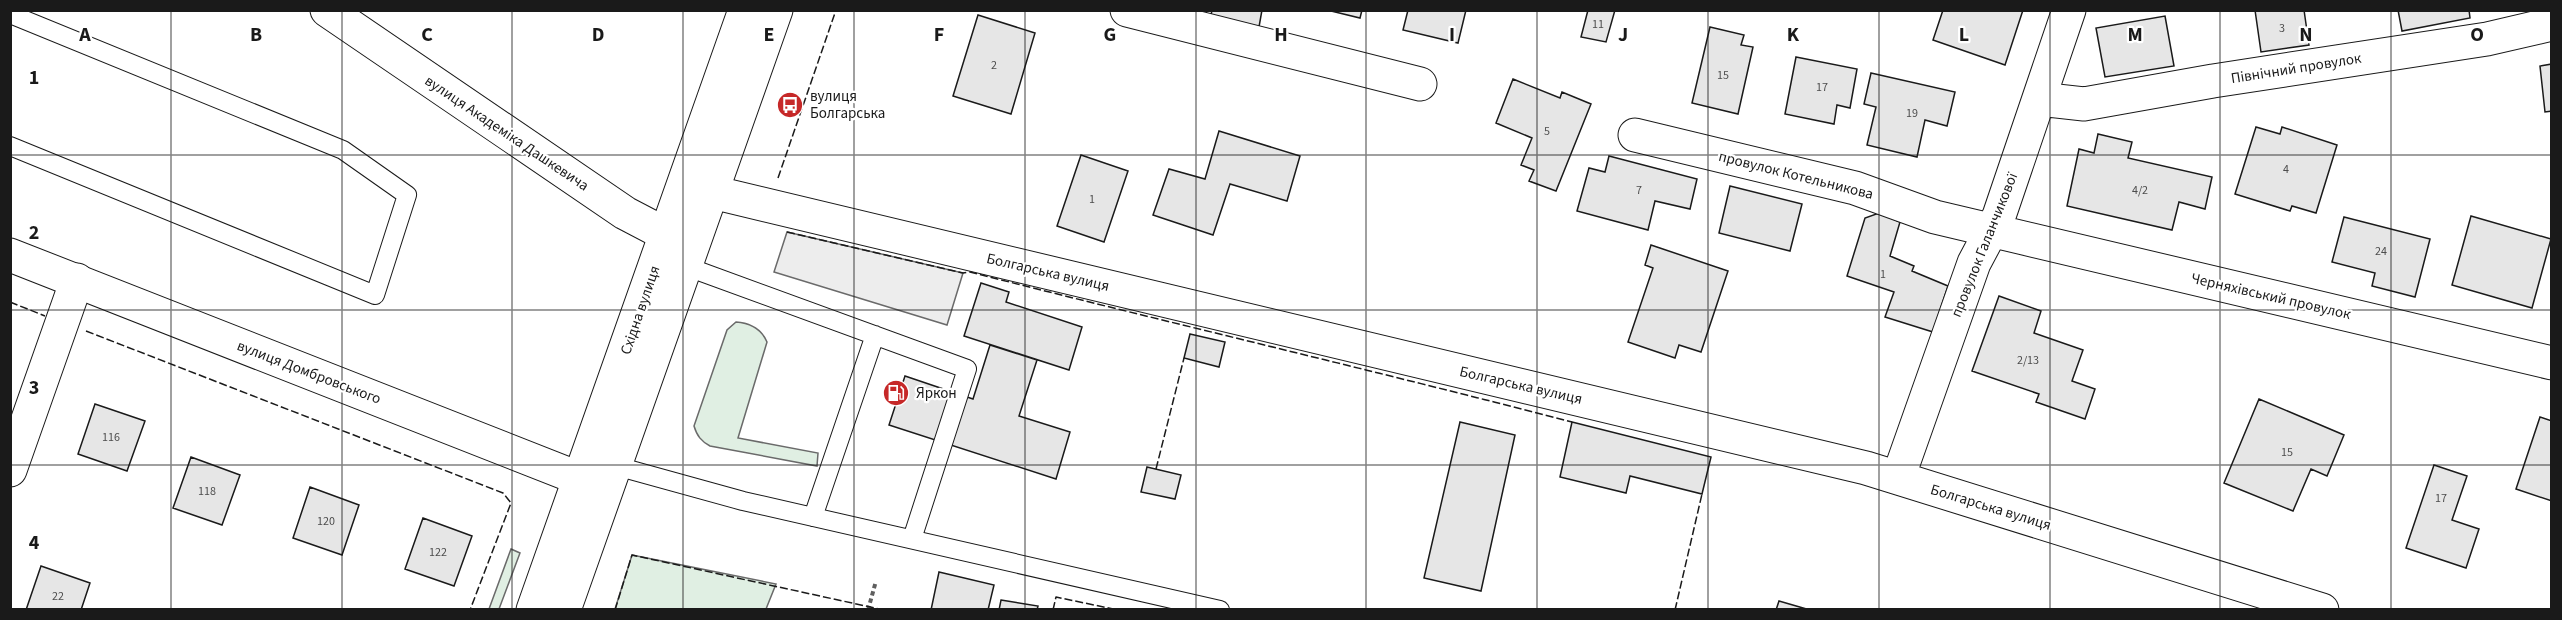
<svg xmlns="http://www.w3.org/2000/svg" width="2562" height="620" font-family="'Source Sans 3',sans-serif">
  <rect width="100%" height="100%" fill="#fff"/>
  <path fill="#e0efe3" stroke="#6a6a6a" stroke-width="1.5" d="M736,322C750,323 761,328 767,342L738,438L818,453L817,466L710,446C701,441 697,436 694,426L727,330Z
    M511,549L520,553L499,609H489Z
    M632,555L776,584L766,609H615Z"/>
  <path fill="#ededed" stroke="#6a6a6a" stroke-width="1.5" d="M787,232L963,273L947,325L774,272Z"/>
  <path fill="#e6e6e6" stroke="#1a1a1a" stroke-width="1.5" d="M1212,10H1262L1259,27L1211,15Z
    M1327,10H1362L1360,18Z
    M1408,10H1466L1458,43L1403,30Z
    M1588,10H1615L1606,42L1581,37Z
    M1943,10H2023L2005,65L1933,40Z
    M2255,10H2304L2309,45L2261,52Z
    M2398,10H2469L2470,18L2402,31Z
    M978,15L1035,33L1011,114L953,96Z
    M2165,16L2174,66L2105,77L2096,28Z
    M1710,27L1744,35L1741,45L1753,47L1738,114L1692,103Z
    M1796,57L1857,69L1850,108L1837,105L1834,124L1785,114Z
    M2552,64V111L2545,112L2540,66Z
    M1871,73L1955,92L1947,126L1925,120L1917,157L1867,145L1876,107L1864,104Z
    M1513,79L1560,98L1562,92L1591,104L1556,191L1529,181L1534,170L1521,165L1532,138L1496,123Z
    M2256,127L2280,134L2282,127L2337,145L2316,213L2292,206L2290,211L2235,194Z
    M1219,131L1300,156L1287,201L1230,184L1213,235L1153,215L1169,169L1205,179Z
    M2098,134L2132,142L2128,158L2212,177L2205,209L2179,202L2172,230L2067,206L2079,149L2094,153Z
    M1081,155L1128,171L1104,242L1057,226Z
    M1609,156L1697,179L1690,209L1655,201L1648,230L1577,211L1589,168L1605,172Z
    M1730,186L1802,204L1790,251L1719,233Z
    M1879,213L1900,222L1890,256L1914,266L1912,271L1948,286L1933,332L1885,317L1894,292L1847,276L1865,218Z
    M2471,216L2551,239L2532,308L2452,285Z
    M2344,217L2430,239L2415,297L2372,286L2375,273L2332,262Z
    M1651,245L1728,271L1701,352L1679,345L1675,358L1628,342L1653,268L1645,265Z
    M981,283L1009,292L1006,302L1082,327L1069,370L964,336Z
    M1999,296L2041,311L2034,333L2083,350L2072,381L2095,389L2085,419L2036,402L2039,394L1972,371Z
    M1190,334L1225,342L1219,367L1184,358Z
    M990,345L1037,360L1019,416L1070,432L1056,479L889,425L905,376L973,399Z
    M2259,399L2344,435L2327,476L2311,469L2293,511L2224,483Z
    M95,404L145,421L127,471L78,454Z
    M2540,417L2552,421V501L2516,489Z
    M1460,422L1515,435L1481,591L1424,578Z
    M1572,422L1711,457L1702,494L1630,476L1626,493L1560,477Z
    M191,457L240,475L222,525L173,508Z
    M2434,465L2467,476L2452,520L2479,529L2466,568L2406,548Z
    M1147,467L1181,475L1175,499L1141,492Z
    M310,487L359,505L342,555L293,538Z
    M423,518L472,536L454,586L405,569Z
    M41,566L90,583L81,610H26Z
    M939,572L994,585L988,610H931Z
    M1001,600L1038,606L1037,610H999Z
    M1779,601L1810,610H1776Z"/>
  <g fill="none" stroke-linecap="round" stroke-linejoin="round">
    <g stroke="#1a1a1a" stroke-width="20">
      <path id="service" d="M10,14L343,150L407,195L375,295L10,146
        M685,266L967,369L912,539
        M609,464L743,501L1220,610
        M813,517L875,335"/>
    </g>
    <g stroke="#1a1a1a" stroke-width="35">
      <path id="minor" d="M1127,10L1420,84
        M2039,99L2084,104L2213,81L2487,39L2552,24
        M1635,135L1855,188L1935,217L2552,363
        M712,192L1866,468L2322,610
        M10,470L77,280
        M1898,478L1974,263L1999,216L2069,10"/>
    </g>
    <g stroke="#1a1a1a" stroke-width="35">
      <path id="tertiary" d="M327,10L625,213L690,247
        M10,255L606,489"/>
    </g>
    <g stroke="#1a1a1a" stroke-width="35">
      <path id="secondary" d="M533,610L745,10
        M564,610L776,10"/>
    </g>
    <path stroke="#5f5f5f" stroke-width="4" stroke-dasharray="4.5 3" stroke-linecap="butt" d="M868,610L876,581"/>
    <use href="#service" stroke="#fff" stroke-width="18"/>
    <use href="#minor" stroke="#fff" stroke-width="33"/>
    <use href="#tertiary" stroke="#fff" stroke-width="33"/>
    <use href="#secondary" stroke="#fff" stroke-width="33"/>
    <path stroke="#1a1a1a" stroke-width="1.5" stroke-dasharray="8 3" stroke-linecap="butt" d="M778,178L836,10
      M787,232L963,273L970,272C1170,323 1372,370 1572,422
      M10,302L45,316
      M86,331L503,493L511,503L470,610
      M1156,469L1184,358
      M615,610L632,555L884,610
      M1053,610L1056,597L1118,610
      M1155,610H1161
      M1675,610L1702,494"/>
  </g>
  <path fill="none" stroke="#1a1a1a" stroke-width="1.5" stroke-opacity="0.55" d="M171,10V610M342,10V610M512,10V610M683,10V610M854,10V610M1025,10V610M1196,10V610M1366,10V610M1537,10V610M1708,10V610M1879,10V610M2050,10V610M2220,10V610M2391,10V610M10,155H2552M10,310H2552M10,465H2552"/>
  <defs>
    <g id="bus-disc" transform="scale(1.35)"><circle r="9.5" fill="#c62828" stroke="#fff"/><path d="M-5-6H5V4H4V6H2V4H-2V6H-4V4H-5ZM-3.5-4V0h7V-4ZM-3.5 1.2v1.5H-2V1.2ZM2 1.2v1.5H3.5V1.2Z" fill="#fff"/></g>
    <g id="fuel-disc" transform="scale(1.35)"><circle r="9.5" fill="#c62828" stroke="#fff"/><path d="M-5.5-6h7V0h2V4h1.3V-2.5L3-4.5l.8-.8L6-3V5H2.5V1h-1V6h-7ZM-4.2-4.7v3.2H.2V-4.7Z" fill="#fff"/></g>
  </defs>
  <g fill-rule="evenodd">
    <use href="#bus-disc" x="790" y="105"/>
    <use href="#fuel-disc" x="896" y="393"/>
  </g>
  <g text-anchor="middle" stroke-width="4.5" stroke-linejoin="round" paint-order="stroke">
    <g font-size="12" fill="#4d4d4d">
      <text x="1598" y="28">11</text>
      <text x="2282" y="32">3</text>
      <text x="994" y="69">2</text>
      <text x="1723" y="79">15</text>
      <text x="1822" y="91">17</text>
      <text x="1912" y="117">19</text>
      <text x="1547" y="135">5</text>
      <text x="2286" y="173">4</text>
      <text x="1639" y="194">7</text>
      <text x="2140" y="194">4/2</text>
      <text x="1092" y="203">1</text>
      <text x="2381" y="255">24</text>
      <text x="1883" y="278">1</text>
      <text x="2028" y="364">2/13</text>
      <text x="111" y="441">116</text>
      <text x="2287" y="456">15</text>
      <text x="207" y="495">118</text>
      <text x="2441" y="502">17</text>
      <text x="326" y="525">120</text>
      <text x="438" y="556">122</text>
      <text x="58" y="600">22</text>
    </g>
    <g font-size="15" fill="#1a1a1a" stroke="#fff">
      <text transform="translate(2296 68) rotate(-9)" y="5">Північний провулок</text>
      <text transform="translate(507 133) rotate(34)" y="5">вулиця Академіка Дашкевича</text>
      <text transform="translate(1796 175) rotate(14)" y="5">провулок Котельникова</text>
      <text transform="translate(1984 245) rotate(-68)" y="5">провулок Галанчикової</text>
      <text transform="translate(1048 272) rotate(13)" y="5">Болгарська вулиця</text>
      <text transform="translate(2271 296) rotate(13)" y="5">Черняхівський провулок</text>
      <text transform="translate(640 310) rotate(-71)" y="5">Східна вулиця</text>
      <text transform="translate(309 372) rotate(21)" y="5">вулиця Домбровського</text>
      <text transform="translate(1521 385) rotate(13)" y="5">Болгарська вулиця</text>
      <text transform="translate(1991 507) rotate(17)" y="5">Болгарська вулиця</text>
    </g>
    <g font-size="15" fill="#1a1a1a" stroke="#fff" text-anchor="start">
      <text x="810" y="101">вулиця<tspan x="810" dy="17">Болгарська</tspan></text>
      <text x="916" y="398">Яркон</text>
    </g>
  </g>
  <g font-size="20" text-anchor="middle" font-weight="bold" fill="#1a1a1a" stroke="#fff" stroke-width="4.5" stroke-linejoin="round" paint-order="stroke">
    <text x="85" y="41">A</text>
    <text x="256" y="41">B</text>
    <text x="427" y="41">C</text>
    <text x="598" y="41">D</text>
    <text x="769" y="41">E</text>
    <text x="939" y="41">F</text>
    <text x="1110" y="41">G</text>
    <text x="1281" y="41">H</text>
    <text x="1452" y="41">I</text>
    <text x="1623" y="41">J</text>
    <text x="1793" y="41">K</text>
    <text x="1964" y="41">L</text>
    <text x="2135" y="41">M</text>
    <text x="2306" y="41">N</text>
    <text x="2477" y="41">O</text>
    <text x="34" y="84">1</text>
    <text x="34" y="239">2</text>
    <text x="34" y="394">3</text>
    <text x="34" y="549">4</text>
  </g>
  <rect width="2562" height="620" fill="none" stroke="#1a1a1a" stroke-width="24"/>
</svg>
